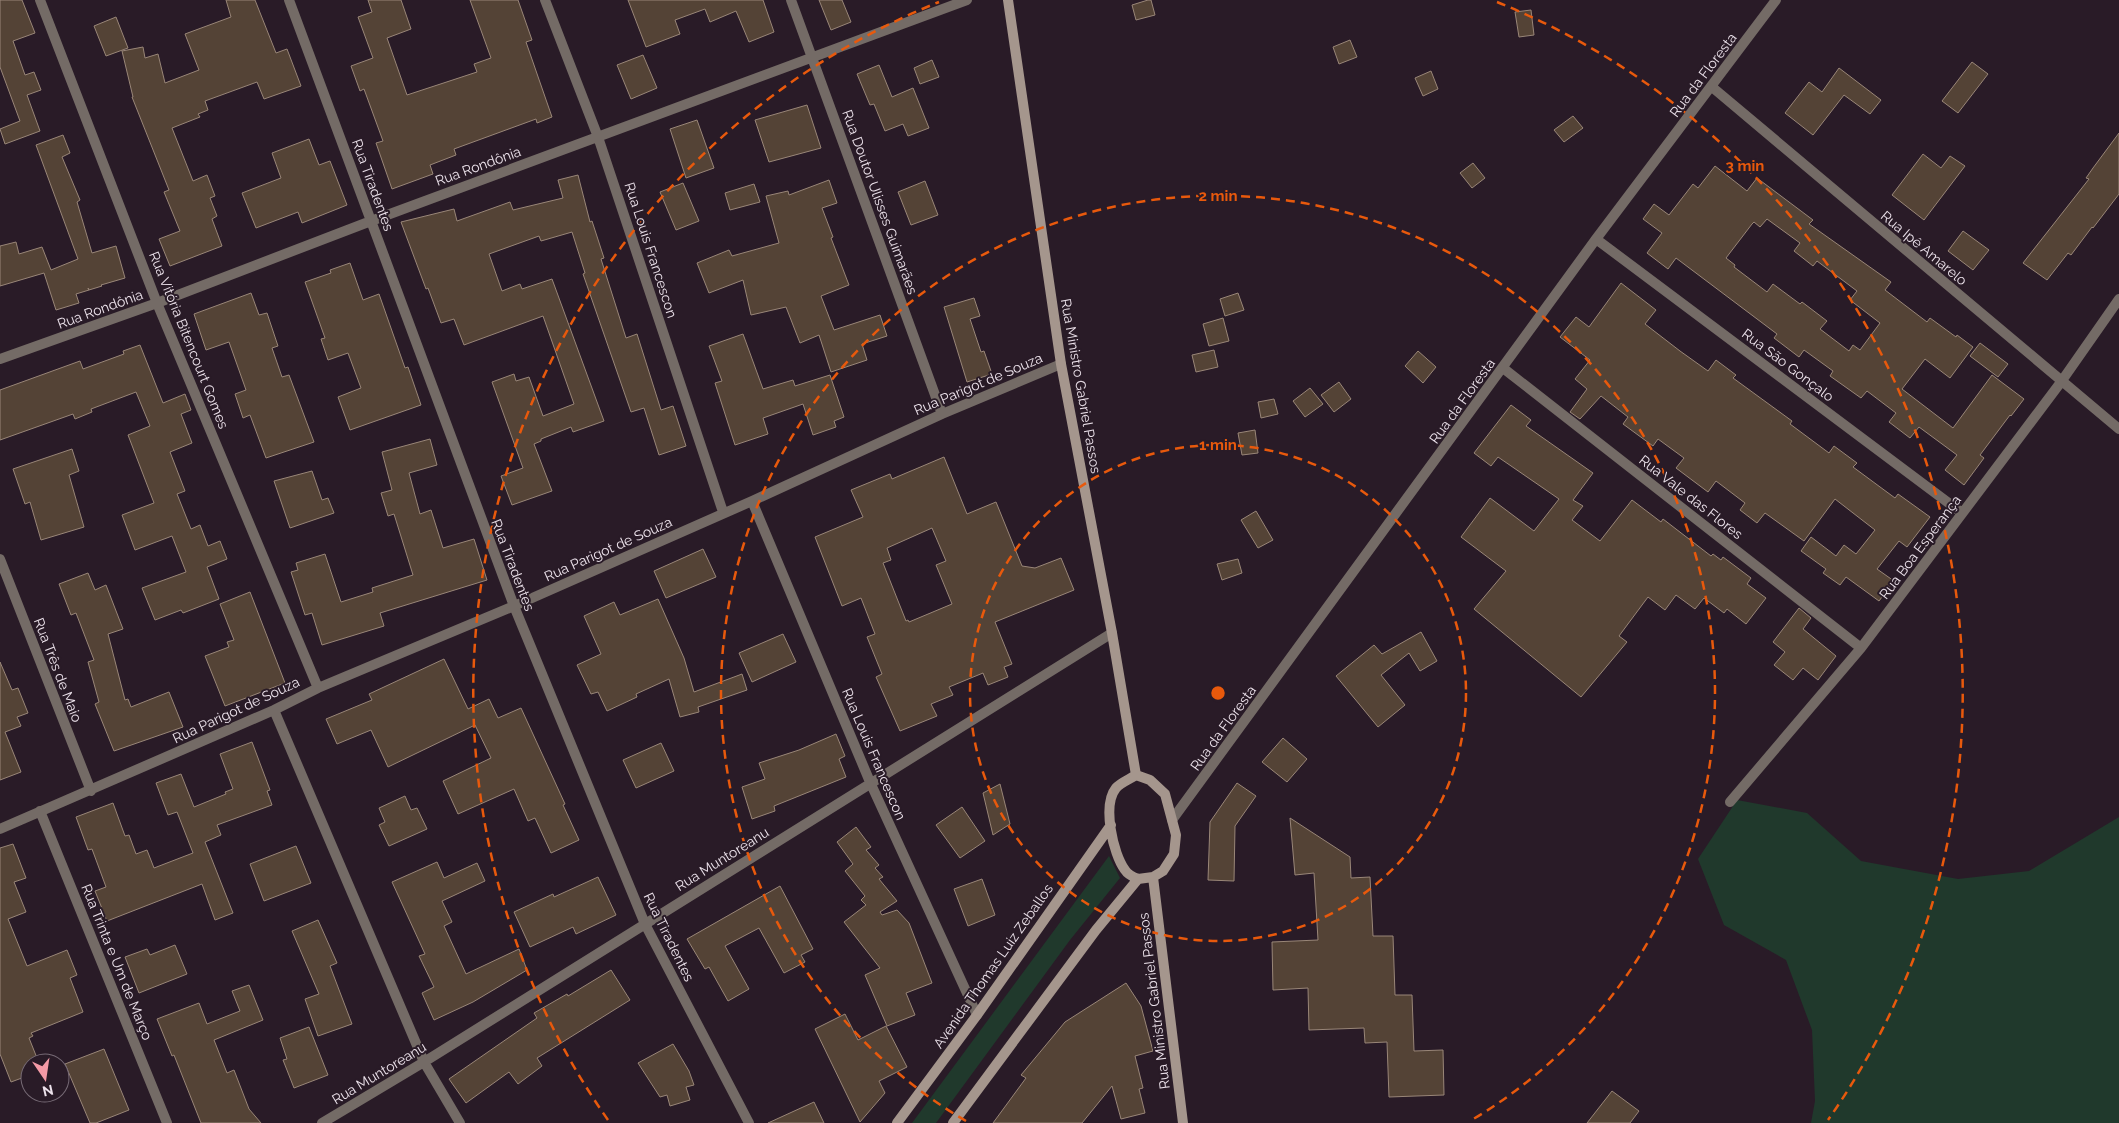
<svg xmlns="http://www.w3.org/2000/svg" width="2119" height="1123" font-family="Raleway,sans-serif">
  <rect width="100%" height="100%" fill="#291b27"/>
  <path fill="#20392c" d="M1737,800L1807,813L1861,861L1958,879L2029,871L2119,817V1123H1811L1815,1101L1812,1030L1786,960L1724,925L1698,859Z
    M1109,856L1120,878L1070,940L936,1123H912Z"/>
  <path fill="#544336" stroke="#998678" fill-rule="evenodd" d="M0,0H22L35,33L13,41L25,75L34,72L41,90L27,95L40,131L5,144L0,129L20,121L0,67Z
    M226,0H255L276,53L287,49L301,86L264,99L257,82L205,101L208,110L198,114L200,117L172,128L193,181L207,175L215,196L210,198L217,216L212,219L222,246L170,266L159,239L180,231L164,192L169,190L132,97H133L122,51L143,47L145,58L158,54L165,83L199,70L185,34L231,17Z
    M368,0H401L411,29L387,38L407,95L477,72L474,64L491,58L470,0H518L532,40L526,42L552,117L537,123L536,119L454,149L456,155L430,165L433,174L392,189L376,143L383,141L364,89L360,91L351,66L373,58L358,17L372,12Z
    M628,0H763L774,32L749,42L736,11L710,22L705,9L675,20L680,34L646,47Z
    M819,0H842L851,22L831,30Z
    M1148,0H1151L1155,15L1136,20L1132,5Z
    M1531,10L1534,35L1519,37L1515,12Z
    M116,17L128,48L106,56L94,26Z
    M1350,40L1357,57L1339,64L1333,47Z
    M643,55L657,88L631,99L617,65Z
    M932,60L939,77L920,84L914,68Z
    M1972,62L1988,74L1958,113L1942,101Z
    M879,65L892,97L913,88L929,128L908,136L903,124L885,131L874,104L870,105L857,74Z
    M1839,68L1881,100L1870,114L1844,95L1813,135L1785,113L1809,82L1822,92Z
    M1431,71L1438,89L1423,96L1415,78Z
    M807,105L821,148L769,162L755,120Z
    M1573,116L1583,128L1564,142L1554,130Z
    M697,120L714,168L686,178L670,129Z
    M2119,133V194L2093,228L2092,227L2071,255L2068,253L2047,280L2023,263L2089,179L2086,178L2093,168Z
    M63,135L70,153L62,157L80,200L77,202L92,253L116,246L125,278L101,285L102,286L89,290L88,288L89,290L76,294L79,303L56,310L44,273L0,286V246L16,242L19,254L42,247L51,270L78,259L36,145Z
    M309,139L319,165L330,161L347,205L302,223L298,212L256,228L242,193L281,178L272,153Z
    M1923,154L1941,168L1950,156L1965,166L1924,220L1892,195Z
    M1473,163L1485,178L1472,188L1460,173Z
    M1715,166L1747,191L1757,178L1813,220L1809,224L1891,282L1885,290L1927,322L1930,318L1956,337L1957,335L1973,347L1950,378L1925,359L1902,389L1953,428L1992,375L2024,399L2011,416L2010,415L1980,455L1984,458L1964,485L1945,470L1957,455L1919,427L1910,438L1889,422L1896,413L1867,391L1861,398L1830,376L1833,371L1804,350L1799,357L1774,338L1777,334L1676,258L1668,269L1647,253L1662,233L1643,219L1654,204L1669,215L1693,184L1698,188ZM1767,219L1800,243L1794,251L1813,266L1817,261L1857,291L1850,300L1880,323L1860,350L1853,345L1849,351L1820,329L1827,321L1802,302L1800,304L1773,284L1767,292L1734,267L1735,265L1726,258L1752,224L1754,222L1760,227Z
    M578,175L590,222L592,221L604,258L601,259L626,338L637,334L661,410L673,406L686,446L659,455L644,408L631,412L583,274L585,273L572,232L541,241L539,236L489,254L502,291L520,284L522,289L552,279L604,421L573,432L571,427L541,439V441L534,444L552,491L512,505L501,476L523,468L492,382L514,374L516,381L529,377L543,416L574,404L543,316L464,345L454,319L441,323L428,288L426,289L401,222L454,209L457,221L510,202L513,210L563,198L558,180Z
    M829,180L837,203L822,208L833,237L831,238L849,285L821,296L834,330L880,315L887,336L862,344L867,360L831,372L819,335L800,343L786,307L751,315L743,280L709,293L697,263L729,250L732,256L779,243L766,196L788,191L789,195Z
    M925,181L938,215L911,225L898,192Z
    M683,183L699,221L676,230L660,192Z
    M754,184L760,202L730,210L725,193Z
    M1963,231L1989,250L1973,270L1948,251Z
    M350,263L363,300L379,294L405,368L408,367L421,405L350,430L338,397L361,388L348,353L328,360L321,339L325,338L305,282L331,273L330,270Z
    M1621,283L1656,310L1645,324L1680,351L1708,371L1716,360L1736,375L1733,378L1792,421L1790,424L1829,453L1834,446L1857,463L1853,467L1895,498L1898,494L1930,517L1907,547L1899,541L1877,569L1894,581L1879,601L1846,577L1840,585L1823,573L1826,569L1801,551L1811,537L1836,556L1844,545L1856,554L1875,530L1835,499L1804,541L1765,513L1757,523L1740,510L1745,503L1716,481L1708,492L1676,468L1684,458L1658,439L1653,446L1623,424L1628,417L1601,396L1580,419L1570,412L1587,389L1575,379L1590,360L1560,337L1576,317L1589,327Z
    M251,293L259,315L267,313L278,346L272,348L282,377L289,375L314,442L266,458L250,415L243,418L235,394L246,390L229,342L206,350L194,314Z
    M1238,293L1244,310L1225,316L1220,299Z
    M974,298L980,316L970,319L981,352L984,351L992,374L967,382L944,307Z
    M1223,318L1229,341L1209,346L1203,324Z
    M743,334L763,389L793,380L795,386L830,375L844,417L834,421L836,427L813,435L803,404L763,418L768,434L735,445L715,383L722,381L709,346Z
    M1980,343L2008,364L1998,377L1970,356Z
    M140,345L163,403L185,394L191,410L181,414L192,443L170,452L185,491L177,494L191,529L200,525L208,546L220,541L227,559L207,567L219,599L183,613L181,610L155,620L142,588L186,572L172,536L135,550L122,515L154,503L128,435L150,426L136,392L91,409L92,412L75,419L73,414L0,440V390L80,361L83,369L124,354L123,351Z
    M1214,350L1218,367L1196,372L1192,355Z
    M1418,351L1436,367L1423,383L1405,366Z
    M1339,382L1351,399L1334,412L1321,395Z
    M1310,388L1323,404L1305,417L1293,401Z
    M1274,399L1278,414L1261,418L1258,402Z
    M1511,405L1531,420L1526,426L1593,473L1573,500L1583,506L1572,520L1600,541L1632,500L1661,522L1663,519L1711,556L1713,554L1721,560L1723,557L1751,578L1747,584L1766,598L1746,624L1727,609L1724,613L1704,598L1695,609L1676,595L1665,610L1648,597L1619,636L1627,642L1581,697L1474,609L1506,571L1461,537L1490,498L1534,531L1559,499L1498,457L1491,466L1474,453Z
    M1255,430L1258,453L1242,455L1238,433Z
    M430,439L437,465L409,473L420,514L431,510L443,548L474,539L487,580L380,613L384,626L322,645L312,613L305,615L291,572L298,570L296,563L325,554L341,602L373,592L372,588L413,575L394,514L388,516L381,493L392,490L382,452Z
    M72,449L79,471L69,475L84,527L41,540L30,502L25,504L13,469Z
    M944,457L967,514L996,502L1022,566L1035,568L1061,558L1074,590L995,622L1012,664L1004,667L1008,677L988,685L983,673L949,687L953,695L931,704L937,716L900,731L876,677L882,674L867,637L875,634L861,598L842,606L815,537L863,517L851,490L890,474L892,479ZM932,528L946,561L936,565L952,604L909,622L908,620L906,621L883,563L891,560L887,548Z
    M312,471L322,500L328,498L334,513L290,528L274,481Z
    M1256,511L1273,540L1258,548L1241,520Z
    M703,549L716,577L666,598L654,571Z
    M1238,559L1242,573L1222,580L1217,564Z
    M88,573L95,590L106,585L123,629L108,634L125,700L128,699L131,707L169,692L183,727L114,751L95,704L99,702L88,662L94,660L76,613L71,615L59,584Z
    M250,592L285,683L225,706L205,656L229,647L227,642L234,640L220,604Z
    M658,599L684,658L694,692L742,674L747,690L698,707L699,712L680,717L669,679L636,694L637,697L607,711L598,692L591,694L577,665L601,654L584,616L614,602L620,615Z
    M1799,608L1811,618L1803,629L1836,656L1818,680L1803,668L1793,680L1774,665L1785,652L1773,642Z
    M1421,632L1437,661L1420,671L1409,653L1381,675L1405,705L1378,727L1336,676L1374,645L1382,654Z
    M783,634L796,662L752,682L739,653Z
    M444,659L468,709L489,699L498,718L521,708L565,804L563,805L579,840L551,853L535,818L528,821L514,789L458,814L443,781L491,758L475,725L388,767L371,730L337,744L326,719L372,700L369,694Z
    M0,662L12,690L18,688L28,713L17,717L21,726L5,732L21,772L0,780Z
    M836,734L845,756L839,759L846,777L774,806L775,811L752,819L742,787L765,779L759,763L799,750Z
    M1283,738L1307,759L1287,782L1262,762Z
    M252,742L270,790L267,791L272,805L217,825L221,835L205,842L233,913L215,920L202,884L107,921L95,891L106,887L92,849L88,850L76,817L113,803L125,836L129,835L136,854L147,850L154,868L193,853L177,812L168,815L156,783L181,774L194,807L226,794L225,792L233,789L220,754Z
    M661,743L674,771L636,788L623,760Z
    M1237,783L1256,796L1235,826L1234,881L1208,880L1210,822Z
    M1000,784L1010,824L993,835L983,793Z
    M405,796L411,810L417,808L427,829L389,846L379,825L385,822L379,808Z
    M962,807L985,841L960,858L936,825Z
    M1290,818L1350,857L1351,878L1370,877L1373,936H1393L1395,995H1412L1414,1051L1443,1050L1444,1095L1389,1097L1387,1042L1365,1043L1364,1028L1309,1030L1308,988L1273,990L1272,942L1318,940L1314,873L1295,875Z
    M856,827L871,847L866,850L879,865L875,868L883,877L879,879L897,901L880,912L882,915L897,910L909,923L932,983L906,993L915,1015L887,1026L865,975L880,968L844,922L866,905L861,900L865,896L845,871L853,864L837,842Z
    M13,844L26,878L14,882L26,912L8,919L27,966L67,950L77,975L70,978L83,1012L31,1033L33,1036L29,1038L39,1063H30V1075L11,1082L0,1054V848Z
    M296,846L311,883L264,901L250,864Z
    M437,862L444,878L477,863L485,881L442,901L452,922L444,926L466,974L519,949L527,970L473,1002L434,1020L422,993L434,987L419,956L425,954L392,882Z
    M598,877L616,915L576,934L573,927L530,947L514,912L553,894L554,897Z
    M982,879L995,915L968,926L954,889Z
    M780,886L813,949L801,955L805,962L784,973L759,928L725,946L749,989L728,1001L709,967L705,969L687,939Z
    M318,920L337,963L330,966L352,1024L318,1036L305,999L319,994L292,931Z
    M175,945L187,974L139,993L125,957L147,949L150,955Z
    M611,970L630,1000L537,1058L542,1066L518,1084L509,1072L466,1103L449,1079L537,1018L534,1013L567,994L568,996Z
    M1126,983L1141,1006L1153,1051L1135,1056L1143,1088L1139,1089L1145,1113L1121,1119L1112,1086L1082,1123H993L1026,1078L1021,1075L1065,1022Z
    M249,985L263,1020L214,1040L227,1073L234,1070L249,1109L261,1123H201L174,1055L172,1056L157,1019L199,1003L207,1024L240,1011L232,991Z
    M845,1014L858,1040L886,1026L907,1067L879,1081L885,1093L860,1122L815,1029Z
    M309,1027L328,1075L294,1088L283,1060L287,1059L280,1038Z
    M673,1044L689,1071L694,1085L686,1087L690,1100L670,1106L667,1095L660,1097L638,1063Z
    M104,1049L129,1110L96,1123H90L65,1064Z
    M1612,1091L1639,1111L1630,1123H1587Z
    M814,1102L824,1123H768Z"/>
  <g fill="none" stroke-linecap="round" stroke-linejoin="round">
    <path stroke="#746b66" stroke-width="10" d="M40,0L157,303L318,688
      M289,0L514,606L645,924L749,1123
      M545,0L598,137L723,512
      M791,0L942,414
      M1712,87L2119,429
      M1596,239L1962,513
      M0,359L157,303L371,221L967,0
      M1503,368L1861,648
      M752,501L870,782L977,1015
      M0,559L91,791
      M274,710L424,1062L460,1123
      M1730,802L1861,648L2061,382L2119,299
      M40,811L167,1123
      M1172,820L1596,239L1776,0
      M0,829L274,710L318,688L514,606L752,501L942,414L1061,364
      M322,1123L424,1062L1112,633"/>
    <path stroke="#a5968d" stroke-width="10" d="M1008,0L1061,364L1112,633L1136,775
      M1136,775L1150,780L1165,794L1176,835L1174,854L1163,871L1153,877L1138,879C1133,877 1128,875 1125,870C1113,854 1102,805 1116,788C1120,783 1130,779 1136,775Z
      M1153,877L1183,1123
      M897,1123L977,1015L1111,825
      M953,1123L1096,930L1138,879"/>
  </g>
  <g fill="none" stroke="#e8590c" stroke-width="2.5" stroke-dasharray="9 6">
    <circle cx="1218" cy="693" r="248"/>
    <path d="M966 1121A497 497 0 1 1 1470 1121"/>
    <path d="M608 1120A745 745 0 0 1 939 2M1497 2A745 745 0 0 1 1828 1120"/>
  </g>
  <g text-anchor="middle" stroke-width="4" stroke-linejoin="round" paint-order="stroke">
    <g font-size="14" fill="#ede3ec" stroke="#291b27">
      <text transform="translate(1703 75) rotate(-53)" y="5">Rua da Floresta</text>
      <text transform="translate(478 166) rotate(-20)" y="5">Rua Rondônia</text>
      <text transform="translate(373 185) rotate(70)" y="5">Rua Tiradentes</text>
      <text transform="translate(880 202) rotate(70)" y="5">Rua Doutor Ulisses Guimarães</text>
      <text transform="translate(1924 248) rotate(40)" y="5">Rua Ipê Amarelo</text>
      <text transform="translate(651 250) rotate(72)" y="5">Rua Louis Francescon</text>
      <text transform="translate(100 309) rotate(-20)" y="5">Rua Rondônia</text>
      <text transform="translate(189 340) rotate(68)" y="5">Rua Vitória Bitencourt Gomes</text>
      <text transform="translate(1788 365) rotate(37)" y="5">Rua São Gonçalo</text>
      <text transform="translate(978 384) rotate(-23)" y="5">Rua Parigot de Souza</text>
      <text transform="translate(1081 386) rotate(80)" y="5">Rua Ministro Gabriel Passos</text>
      <text transform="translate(1462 401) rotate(-54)" y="5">Rua da Floresta</text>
      <text transform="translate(1691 497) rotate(38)" y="5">Rua Vale das Flores</text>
      <text transform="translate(1920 547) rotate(-53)" y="5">Rua Boa Esperança</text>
      <text transform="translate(608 549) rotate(-24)" y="5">Rua Parigot de Souza</text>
      <text transform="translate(513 565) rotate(69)" y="5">Rua Tiradentes</text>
      <text transform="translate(58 670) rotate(69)" y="5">Rua Três de Maio</text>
      <text transform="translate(236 710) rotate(-25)" y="5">Rua Parigot de Souza</text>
      <text transform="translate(1223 728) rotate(-54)" y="5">Rua da Floresta</text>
      <text transform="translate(874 754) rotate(67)" y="5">Rua Louis Francescon</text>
      <text transform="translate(722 859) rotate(-32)" y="5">Rua Muntoreanu</text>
      <text transform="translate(669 937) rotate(64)" y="5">Rua Tiradentes</text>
      <text transform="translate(117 962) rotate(68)" y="5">Rua Trinta e Um de Março</text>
      <text transform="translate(993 966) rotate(-55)" y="5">Avenida Thomas Luiz Zeballos</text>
      <text transform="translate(1154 1001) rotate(-97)" y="5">Rua Ministro Gabriel Passos</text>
      <text transform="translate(379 1073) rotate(-31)" y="5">Rua Muntoreanu</text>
    </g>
  </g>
  <circle cx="1218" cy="693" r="8" fill="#e8590c" stroke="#291b27" stroke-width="2.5"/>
  <g font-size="15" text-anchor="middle" font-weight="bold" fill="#e8590c" stroke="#291b27" stroke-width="4" stroke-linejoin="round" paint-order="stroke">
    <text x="1745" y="171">3 min</text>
    <text x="1218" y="201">2 min</text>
    <text x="1218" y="450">1 min</text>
  </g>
  <g transform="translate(45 1078) rotate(167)"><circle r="24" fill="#291b27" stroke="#776b76"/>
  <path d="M0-4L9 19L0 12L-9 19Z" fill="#f49aa6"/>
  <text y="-8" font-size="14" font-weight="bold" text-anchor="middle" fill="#ede3ec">N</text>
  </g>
</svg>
